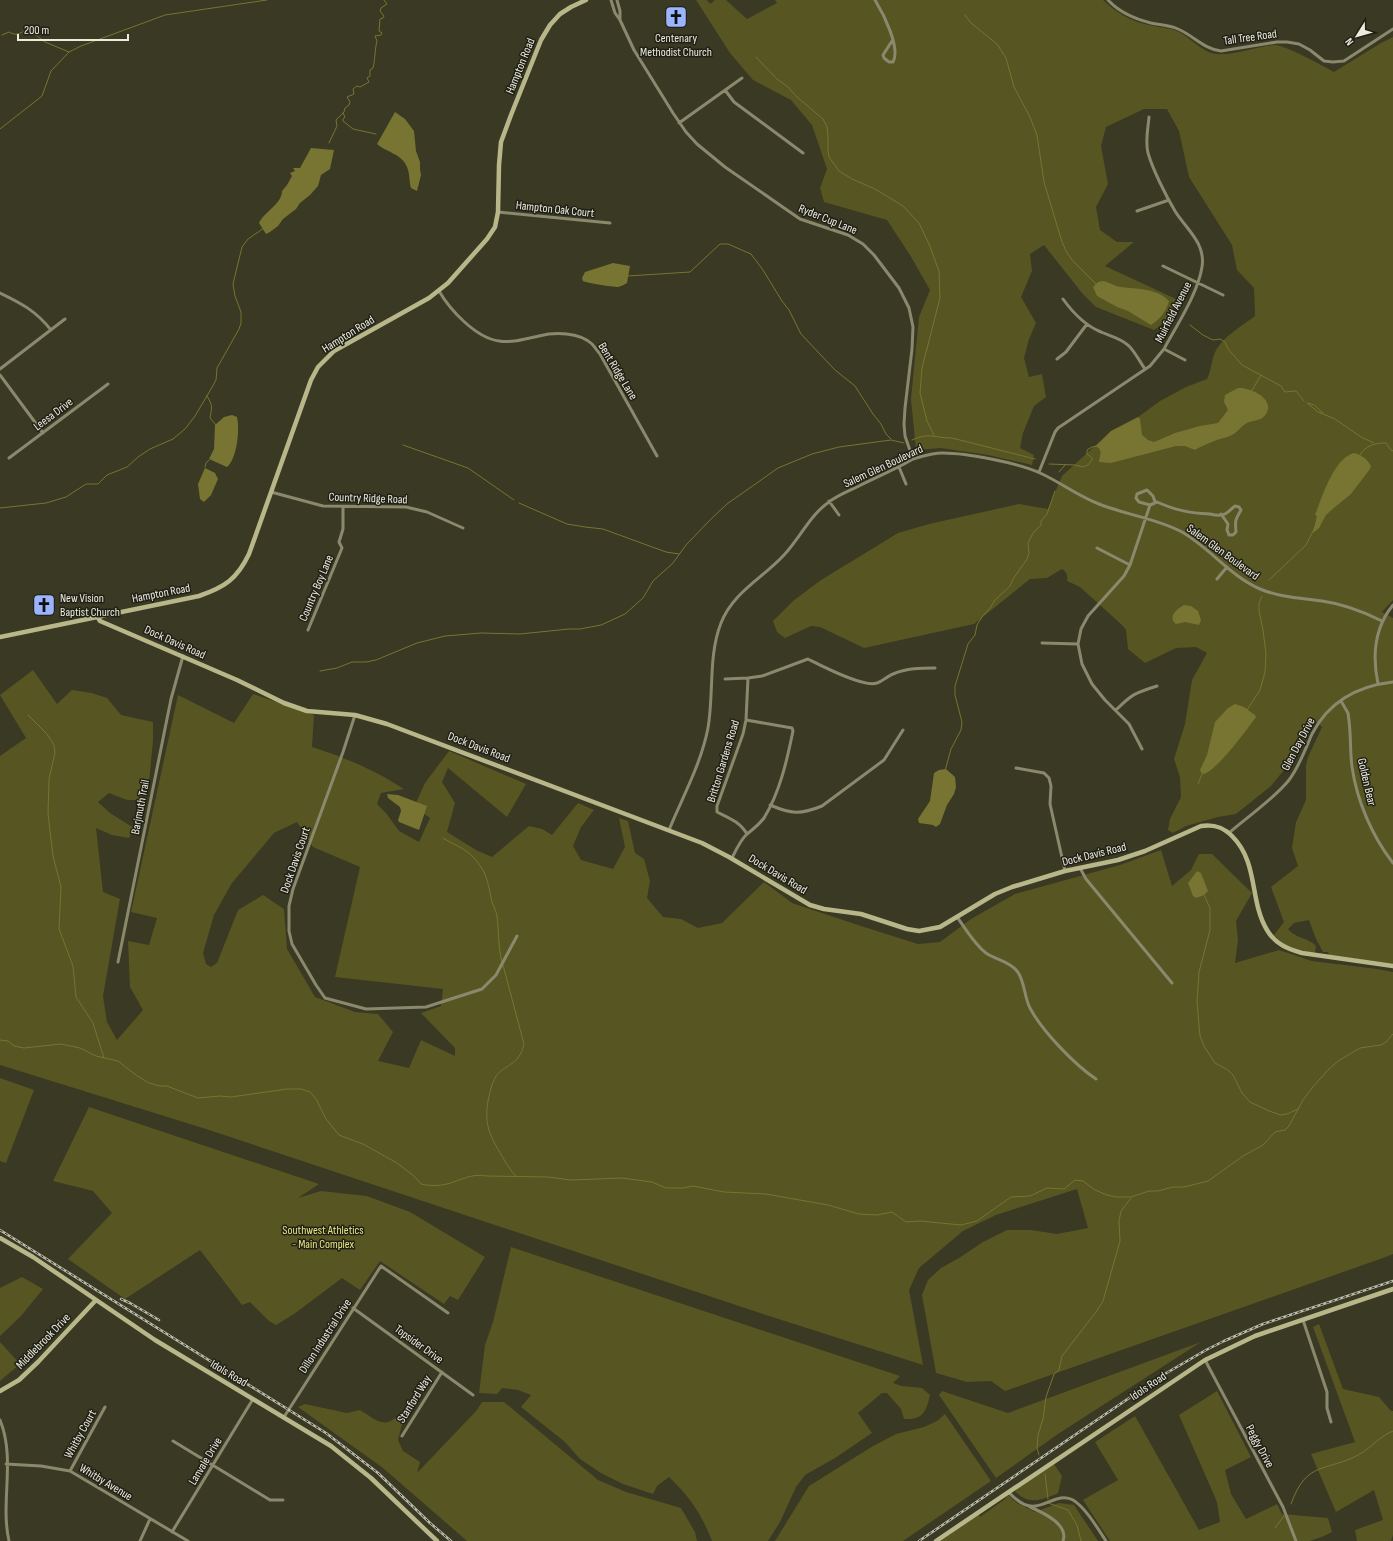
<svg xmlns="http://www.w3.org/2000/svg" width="1393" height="1541" font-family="'Sofia Sans Condensed',sans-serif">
  <rect width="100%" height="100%" fill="#3a3923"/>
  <path fill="#575521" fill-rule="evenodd" d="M696,0H707L710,4L715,0H726L747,19L777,3L775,0H1103C1117,14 1135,23 1154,26C1163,28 1172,28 1181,33C1191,39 1200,49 1211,53C1230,58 1256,46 1275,45C1285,45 1323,66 1334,72L1381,43L1393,37V600L1382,612L1393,618V964L1329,955L1328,952H1323L1316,939L1309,920L1294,923L1288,929C1296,939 1308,937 1316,946L1315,953C1299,950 1286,948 1274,935L1284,922L1271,887L1298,866L1292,848L1296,822L1306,800V765L1308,757L1322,727L1315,721L1296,755L1271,786L1236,814L1218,817L1186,826L1173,833L1168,830L1170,819L1181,797L1180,777L1174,759L1185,724L1192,680L1207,653L1196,647L1176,648L1145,663L1128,649L1126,630L1122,625L1080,587L1067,581C1068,576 1067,572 1062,569L1047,578L1030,579L974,624L864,648L820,627L811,626L785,638L777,632L773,621L793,601L821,580L898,533L929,524L1019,504L1048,509L1062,476L1111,431L1130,423L1160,401L1186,387L1207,379C1211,371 1211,363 1214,355C1220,338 1242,326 1255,316L1254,288L1237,270L1232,245L1189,177L1179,131L1167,109H1144L1106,127L1101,146L1108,184L1096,207L1100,230L1117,242H1134L1105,266L1176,299C1174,312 1165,323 1154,330L1096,307L1082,293L1044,245L1030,254L1032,271L1021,297L1036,323L1029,339L1024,358L1029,377L1042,374L1046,397L1034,406L1023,433L1020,448L1034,455L1032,465L988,455L941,448L916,450L911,399L919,317L930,290L910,255L887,220L824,202L820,188L827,169L812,125L791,100L753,80L730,53Z
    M33,670L57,704L72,690L92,693L107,698L121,715L153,722V741L149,782L140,800H127L109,793L98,802L110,813L134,828L129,838L112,835L96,828L103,892L120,899L103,996L107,1022L117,1040L143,1010L130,987L128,941L149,945L157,918L131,912L178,695L234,723L253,694L314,715L312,747C346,758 373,769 404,789L381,793L377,804L386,813L399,831L419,842L430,818L414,807L425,783L449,751L526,784L507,817L448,768L442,782L455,803L447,832L476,850L492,857L529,826L542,829L552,835L578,803L594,810L581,827L573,846L581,860L613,869L625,847L619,818L628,821L635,853L644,859L650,881L647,898L663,917L681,919L698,928L722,923L764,882L792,903L861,926L918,944L940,942L971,919L1015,894L1120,865L1161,850L1172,886L1191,870L1199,854H1212L1252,893L1236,921L1238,940L1235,963L1279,950L1312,961L1377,969L1393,972V1254L1383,1258L1005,1391L991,1381L967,1382L936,1373L922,1295L928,1280L941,1268L959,1258L983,1242L1007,1230H1031L1057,1234L1088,1228L1077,1189L996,1215L963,1231L919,1268L909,1290L923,1365L760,1313L206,1129L0,1065V756L26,738L0,695ZM297,822L313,847L360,867L335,977L443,989L441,1006L421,1013L455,1048V1056L421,1040L409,1068L378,1061L393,1032L378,1014L355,1012L315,997L287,949L284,909L263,895L238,910L217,963L211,967L206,964L203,953L214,915L232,883L274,833Z
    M0,1078L34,1090L6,1163L0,1161Z
    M89,1107L319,1184L298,1198L321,1191L367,1196L410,1212L485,1257L458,1300L450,1296L444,1304L380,1261L360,1290L342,1278L294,1314L276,1325L269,1321L250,1302L242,1305L200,1250L125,1299L68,1259L112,1213L93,1191L53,1181Z
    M511,1247L900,1376L893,1383L902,1386L922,1388L930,1395C926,1412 923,1420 904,1419L901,1409L887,1393H882L858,1413L872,1433L835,1458L805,1475L796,1487L780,1522L768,1541H712C701,1513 690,1497 669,1477L657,1486L653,1494L623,1484L601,1473L580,1459L565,1442L521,1407L531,1395L518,1390L502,1388L497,1394L479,1393L485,1345L493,1322Z
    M22,1277L43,1289L21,1316L0,1336V1288Z
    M1319,1324L1343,1389L1379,1397L1391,1411H1393V1535L1391,1541H1357L1355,1530L1383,1520L1374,1490L1336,1512L1311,1454L1355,1442L1313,1327Z
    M0,1342L20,1364L0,1381Z
    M1201,1342L1058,1434L996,1478L939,1395L942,1391L1008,1413Z
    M1217,1391L1251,1457L1225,1470L1231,1494L1246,1519L1277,1504L1282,1514L1328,1518L1332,1532L1324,1536L1310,1541H1110L1083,1500L1118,1480L1095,1442L1135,1416L1199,1530L1220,1522L1217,1502L1179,1415Z
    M482,1402H504L598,1480L626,1492L681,1508L695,1532L697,1541H467L383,1468L298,1407L305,1404L347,1413L360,1410C372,1417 383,1429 395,1418L402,1424L398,1440L403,1451L420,1462L417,1473L477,1410Z
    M945,1414L991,1481L903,1541H775L809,1486L873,1446L896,1434L924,1427L937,1421Z
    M1054,1464L1062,1476L1058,1493C1042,1500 1028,1506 1015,1491Z
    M1008,1495L1017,1503L1035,1512L1059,1503L1074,1505L1098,1541H939L979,1514L980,1517L1005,1499Z"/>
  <path fill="#777531" d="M395,112L405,119L414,131L416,151L420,162V169L421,175L417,191L411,188C409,181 410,174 407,167C402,154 386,152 377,144Z
    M311,148L334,150L330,169L321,175L318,186L310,195L300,203L296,209L283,219L278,226L270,232L266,234L259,223C264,212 282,204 282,191L287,185L292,176L290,173L295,171L293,168H300Z
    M613,263L630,266L627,283C624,285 621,286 618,287C613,287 586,283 583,281L582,278L585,272Z
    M1103,281C1109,282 1114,286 1121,287C1136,289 1157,288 1169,301C1166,312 1160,319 1151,325L1128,311L1117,307L1097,296L1093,287L1098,282Z
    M1238,388C1250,387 1276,399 1266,414C1262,421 1253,420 1247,423C1241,426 1238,432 1232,435C1226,438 1218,439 1212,442C1206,444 1200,447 1195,450L1185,446H1176L1111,463L1099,462C1099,456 1104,451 1096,446L1111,431L1138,417L1140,419L1142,435L1148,440L1154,442L1175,433L1200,426L1218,423L1228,410L1224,402L1225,395Z
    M232,415L237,417C240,429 237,459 227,467L209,459L214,449L215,425L224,417Z
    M1354,453C1362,455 1367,459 1371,466L1370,469L1351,494L1335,507L1326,515L1319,528L1313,533L1317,516L1315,515C1322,497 1334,458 1354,453Z
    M205,468L215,473L218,479L211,495L204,502L200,499L198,484Z
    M1184,605L1191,606L1198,611L1201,620L1199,625L1185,622L1176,624C1167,617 1177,609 1184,605Z
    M1235,704L1244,707L1255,715L1256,717C1248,728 1214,775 1202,774L1200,770L1207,755L1215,722L1228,708Z
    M946,769L955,777L956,787L954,794L947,805L940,824L936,827L933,825L919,823L918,819L930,801L934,773L939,770Z
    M387,794L398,795L427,806L419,830L399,822L398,820L401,811L400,807L388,798Z
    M1197,871L1201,873L1208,891L1204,895L1196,898L1193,896L1188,883Z"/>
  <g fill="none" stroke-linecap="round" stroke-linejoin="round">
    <path stroke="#777531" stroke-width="1" d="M965,15L971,23L997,44L1006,58L1014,87L1030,117L1037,135L1044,182L1062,242L1067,253L1074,262L1096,284
      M2,35L9,32C18,37 21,32 28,29L45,42L69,52
      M756,57L777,79L788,87L797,97L823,119L827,127L828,136V151L829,157L839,171L852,179L875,189L903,206L919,223L929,244L939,271L940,298L922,368L920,393L927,421L934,435
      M343,113L345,117L343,119V121L353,129L376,134
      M0,129L42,96L51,71L69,52L81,46L165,15L267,0
      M329,143L337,126L336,120L344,112L345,108L349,105L350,102L347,97L354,94L353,89L357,86L360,87L369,82L367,78L370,76V70L373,68C375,60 375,48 377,41L375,36L381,35L382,33L379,31L380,19L383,18L384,16L380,11L381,8L387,4L384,0
      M628,276L690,272L720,244H728L751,254L763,270L782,301L789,310L801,334L835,370L855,386L873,414L881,424L886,434L891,439
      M1190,325L1203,335L1213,340L1220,339L1225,342L1228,349L1242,365L1281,386L1285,392L1296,391L1304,401
      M1251,392L1261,375
      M207,396C213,406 212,407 210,418L216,425
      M1307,403L1318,412L1335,419L1361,437L1374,443
      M1308,403L1314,405L1323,413
      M912,440C930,432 934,438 952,438L1035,459
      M403,445L468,468L514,500
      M1360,455C1366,445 1375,443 1386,443L1391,450L1393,451
      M1049,464L1075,465L1083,467L1088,465L1092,460V458L1087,454V450L1092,447L1097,446
      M205,467L206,463L209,460
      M1059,472L1065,465
      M519,503L567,524L585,527L603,529L666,552L679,554
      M0,508L46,503L66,497L86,484H98L107,475L127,467L138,457L150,449L173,439L185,429L195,416L211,389L216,380L217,368L239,329L241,323V312L235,296L233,284L242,247L248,239L264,228
      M1269,580L1306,545L1316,525
      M320,671L337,668L352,662H366L376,660L417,643L445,636L481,633L520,634L569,629H580L601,625L610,621L625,614L643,598L653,581L673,563L686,545L711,519L727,504L778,468L812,454L839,447L891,440L904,443
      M1247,710L1260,690L1265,672L1266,654L1263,630L1259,611V603L1262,596
      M28,715L47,734L54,745L55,753L49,779L48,814L53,856L61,887L59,929L73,966L76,997L93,1023L104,1058
      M945,771L951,749L961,730L962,722L955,695V686L968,644L975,635L977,625L982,617L990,608L995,600L1010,586L1013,579L1027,559L1029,554L1028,543L1033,533L1041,525V521L1047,514L1055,491
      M1198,784L1202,774
      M443,838C454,845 465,848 474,858C487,872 488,883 492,902C494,907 496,911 497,916C499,932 498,947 502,962
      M1204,895L1210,908V930L1199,972L1197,1002L1200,1036L1204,1046L1215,1063L1228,1070L1233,1075L1242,1093L1250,1102L1269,1111L1281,1115L1287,1114L1298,1109
      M503,965L524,1044C519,1067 503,1064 495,1078C491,1085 490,1093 488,1101C484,1125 490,1136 502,1156C506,1163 510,1170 516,1176
      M0,1040L8,1041L14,1046L24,1048L61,1044L80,1048L96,1056L118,1061L136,1075L149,1083L160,1086H167L198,1098L220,1096L231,1097L287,1089H301L310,1092L316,1099L326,1119L339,1135L363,1144L397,1163L414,1176L421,1184C430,1186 438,1186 447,1184C462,1180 471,1173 487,1176L548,1177L571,1180L622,1178L652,1182L666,1188H683L693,1186L724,1192L766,1194L828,1205L859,1214L877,1215L892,1212L906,1222L920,1221L961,1225L977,1221L1011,1197L1030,1196L1047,1188L1064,1189L1075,1180L1083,1181L1095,1190L1107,1195L1116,1197H1131L1149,1191H1158L1173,1187H1184L1208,1181L1243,1156L1263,1145L1275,1132L1285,1130L1289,1126L1303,1100L1312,1088L1327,1071L1338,1061L1360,1048L1381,1045L1386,1042L1393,1034
      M1039,1455L1037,1448L1038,1435L1043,1419L1046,1397L1054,1374L1059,1370L1062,1356L1096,1312L1103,1301L1120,1241L1119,1221L1121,1211L1131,1198
      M1045,1474L1048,1499
      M1048,1503L1068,1510L1077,1525L1081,1541
      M1291,1504C1307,1459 1326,1473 1360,1454C1372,1447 1380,1436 1393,1431
      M1275,1528L1284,1516"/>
    <path stroke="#8a896d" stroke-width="3" d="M611,0L615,13L620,20L634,50L673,113L686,132L697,144L725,167L800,219L848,235L863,244L874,255L899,288L909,308L913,327L912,349L905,408L904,424L905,436L913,459
      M617,0L620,11V20
      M875,0C883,13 901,48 893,62H889L884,58L883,55L892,41
      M1108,0C1119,12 1135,19 1151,23C1160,25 1169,25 1178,29C1194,36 1204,49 1221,51L1277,42H1287L1299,44L1310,50L1324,61L1333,62L1344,61L1393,29
      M725,90L734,102L803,153
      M679,123L742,78
      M1137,211L1169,200
      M498,212L610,223
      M1163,266L1223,295
      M439,291C450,310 476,338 499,341C512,343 526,339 539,336C555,332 579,332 592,344C595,347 597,351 600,354L657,456
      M0,293C21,303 36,311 51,330
      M1063,299C1073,313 1084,325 1101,332C1110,336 1121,338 1129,346C1135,352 1140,362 1145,369
      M1164,349L1185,360
      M1057,359L1066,352L1087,324
      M0,369L65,319
      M0,375L43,433
      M9,458L108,384
      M899,467L906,484
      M1039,472L1055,432L1058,428L1150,366L1164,349C1177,325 1198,293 1202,267C1206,243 1186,229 1175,211C1166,196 1153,170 1148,153C1145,141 1148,129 1149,117
      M271,492L323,506L406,507L427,512L463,528
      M829,501L839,515
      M1150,505L1139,502L1136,498L1137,494L1147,490L1153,496L1155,502
      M1097,548L1130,565
      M1217,579L1227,567
      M308,630L342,548L339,542L343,529V507
      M1042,643L1078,644
      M725,679L748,678L762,676L808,659C822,666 864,688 877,683C881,682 888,676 893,674C907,668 921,668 935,668
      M1378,684C1372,655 1374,628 1393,605
      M1341,701L1348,713L1349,721C1351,736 1350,752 1352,767C1357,801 1372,836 1393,863
      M1116,710C1132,694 1135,693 1157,686
      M355,715L343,752L293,889L289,906V931L292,944L316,985L325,998L366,1009L426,1007L482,989L496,975L517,936
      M1142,749L1129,724L1105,700L1092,684L1082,664L1078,644L1081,629L1088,616L1124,576L1130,565L1150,505L1157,502C1175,510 1189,513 1210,514C1214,515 1221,516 1225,514C1229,512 1232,508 1235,506L1239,507L1241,510C1235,520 1235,521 1236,532L1233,535H1229L1227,530L1228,524L1221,514
      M1016,768L1044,773L1049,778L1051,786L1050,804L1065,871
      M770,805C791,814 800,815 822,806L884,760L903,730
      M669,830C683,796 701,764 708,728C714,694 708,656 721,623C733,592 763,578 784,555C800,538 810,515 829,502C838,495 849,491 859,486C877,477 896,469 913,459C923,456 932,453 943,453C966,453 1019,463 1040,473C1060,482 1078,496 1099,504C1126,515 1156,518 1182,532C1210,548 1230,576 1260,589C1279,597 1301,598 1322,601C1344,604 1362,611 1382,621
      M1229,833C1247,817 1274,799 1289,780C1299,767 1305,750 1312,734C1329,701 1357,686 1393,682
      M747,834C740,822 729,818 717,812V806L743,734L746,720L748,678
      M732,858C736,850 740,841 746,835C754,828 757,827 764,818C780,792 787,760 793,731L792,728L746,720
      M1080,868L1086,879L1172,983
      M957,917C966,929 974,944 986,953C996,960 1009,961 1017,971C1025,981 1024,997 1030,1008C1042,1031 1075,1065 1096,1079
      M118,962L171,699L183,656
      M353,1308L473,1395
      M1303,1320L1327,1392V1408L1331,1422
      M1205,1360L1283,1507L1296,1541
      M284,1417L381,1266L448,1313
      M0,1420C16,1459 0,1502 9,1541
      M402,1436L442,1372
      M173,1441L270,1500H283
      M6,1464L41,1466L70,1471L188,1541
      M70,1471L105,1407
      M1008,1492C1014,1497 1019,1503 1026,1505C1042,1511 1058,1491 1073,1500C1086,1508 1098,1529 1106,1541
      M1030,1507C1042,1512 1069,1524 1063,1541
      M172,1532L253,1399
      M140,1541L150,1519"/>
    <path stroke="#b8b78a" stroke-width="4.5" d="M97,616L100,621L237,680L284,703L307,711L355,715L387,724L702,843L729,857L810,905L824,909L861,914L907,929L919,931L940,927L995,894L1012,887L1065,871L1118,860L1145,851L1201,826C1214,824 1223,827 1232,836C1259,863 1249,900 1267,930C1275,944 1288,949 1302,953L1393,966
      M0,637L199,596C225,587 237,579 249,554L311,380L318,367L334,351L429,298L448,283L487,239L495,227L498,212L499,165L501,142L511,115L541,40L550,25L560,14L571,7L586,0
      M0,1238L33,1257L155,1340L331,1446L371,1478L437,1541
      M0,1391L19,1380L38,1362L96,1300
      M936,1541L1205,1360L1255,1336L1393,1289"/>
    <g stroke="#bba" stroke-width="2.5">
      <path id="rail" d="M0,1230L326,1433L378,1473L430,1523L451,1541
        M121,1299L130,1303L159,1320
        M919,1541L1163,1375L1206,1350L1224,1341L1263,1324L1393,1281"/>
    </g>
    <use href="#rail" stroke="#202016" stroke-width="1" stroke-dasharray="3" stroke-linecap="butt"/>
  </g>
  <defs>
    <g id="church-square" transform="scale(1.15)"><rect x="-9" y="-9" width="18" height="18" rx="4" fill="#9ab5fd" stroke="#202016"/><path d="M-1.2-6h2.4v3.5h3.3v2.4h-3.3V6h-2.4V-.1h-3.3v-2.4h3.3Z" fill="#111"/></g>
  </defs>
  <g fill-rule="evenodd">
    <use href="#church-square" x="676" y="17"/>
    <use href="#church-square" x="44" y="605"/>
  </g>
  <g text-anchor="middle" stroke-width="3" stroke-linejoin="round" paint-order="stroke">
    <g font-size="12" fill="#ececde" stroke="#202016">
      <text transform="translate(1250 37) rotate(-8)" y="4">Tall Tree Road</text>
      <text transform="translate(520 66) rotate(-68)" y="4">Hampton Road</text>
      <text transform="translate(555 209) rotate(6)" y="4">Hampton Oak Court</text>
      <text transform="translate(828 219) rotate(22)" y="4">Ryder Cup Lane</text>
      <text transform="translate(1173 312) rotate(-63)" y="4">Muirfield Avenue</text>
      <text transform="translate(348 334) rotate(-32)" y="4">Hampton Road</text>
      <text transform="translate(618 371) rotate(59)" y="4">Bent Ridge Lane</text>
      <text transform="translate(53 414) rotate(-37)" y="4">Leesa Drive</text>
      <text transform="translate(883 466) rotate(-25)" y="4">Salem Glen Boulevard</text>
      <text transform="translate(368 498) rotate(2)" y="4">Country Ridge Road</text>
      <text transform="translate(1223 552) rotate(36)" y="4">Salem Glen Boulevard</text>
      <text transform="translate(316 588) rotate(-67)" y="4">Country Boy Lane</text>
      <text transform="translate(161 593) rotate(-11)" y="4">Hampton Road</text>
      <text transform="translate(175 642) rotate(24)" y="4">Dock Davis Road</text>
      <text transform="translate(1298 744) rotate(-62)" y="4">Glen Day Drive</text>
      <text transform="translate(479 747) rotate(21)" y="4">Dock Davis Road</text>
      <text transform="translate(723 761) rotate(-73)" y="4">Britton Gardens Road</text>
      <text transform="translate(1367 782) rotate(77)" y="4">Golden Bear</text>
      <text transform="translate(140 807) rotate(-79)" y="4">Barjmuth Trail</text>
      <text transform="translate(1094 854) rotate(-14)" y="4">Dock Davis Road</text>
      <text transform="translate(295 860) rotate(-71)" y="4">Dock Davis Court</text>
      <text transform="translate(778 874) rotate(31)" y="4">Dock Davis Road</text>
      <text transform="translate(325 1336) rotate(-57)" y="4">Dillon Industrial Drive</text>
      <text transform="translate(43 1341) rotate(-46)" y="4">Middlebrook Drive</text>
      <text transform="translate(419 1344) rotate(36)" y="4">Topsider Drive</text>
      <text transform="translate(229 1373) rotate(31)" y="4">Idols Road</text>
      <text transform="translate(1148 1386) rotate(-34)" y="4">Idols Road</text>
      <text transform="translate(414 1399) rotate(-58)" y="4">Stanford Way</text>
      <text transform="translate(80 1434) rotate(-61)" y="4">Whitby Court</text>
      <text transform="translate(1260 1446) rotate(62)" y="4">Peggy Drive</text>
      <text transform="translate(205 1461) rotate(-59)" y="4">Lanvale Drive</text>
      <text transform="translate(106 1482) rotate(31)" y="4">Whitby Avenue</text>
    </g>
    <g font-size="12" fill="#ececde" stroke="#202016">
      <text x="676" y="42">Centenary<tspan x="676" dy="14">Methodist Church</tspan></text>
      <text x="60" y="602" text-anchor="start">New Vision<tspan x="60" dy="14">Baptist Church</tspan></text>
    </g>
    <g font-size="12" fill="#e8e684" stroke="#202016">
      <text x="323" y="1234">Southwest Athletics<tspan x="323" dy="14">- Main Complex</tspan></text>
    </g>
  </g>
  <g transform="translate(1357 36) rotate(233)" stroke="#202016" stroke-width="3" paint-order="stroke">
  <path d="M0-3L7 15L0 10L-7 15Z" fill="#ececde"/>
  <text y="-6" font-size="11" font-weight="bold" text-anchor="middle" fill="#ececde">N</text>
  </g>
  <path d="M18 34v6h110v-6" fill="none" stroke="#ececde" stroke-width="2"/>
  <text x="24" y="34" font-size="12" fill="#ececde" stroke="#202016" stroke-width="3" paint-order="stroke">200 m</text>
</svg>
